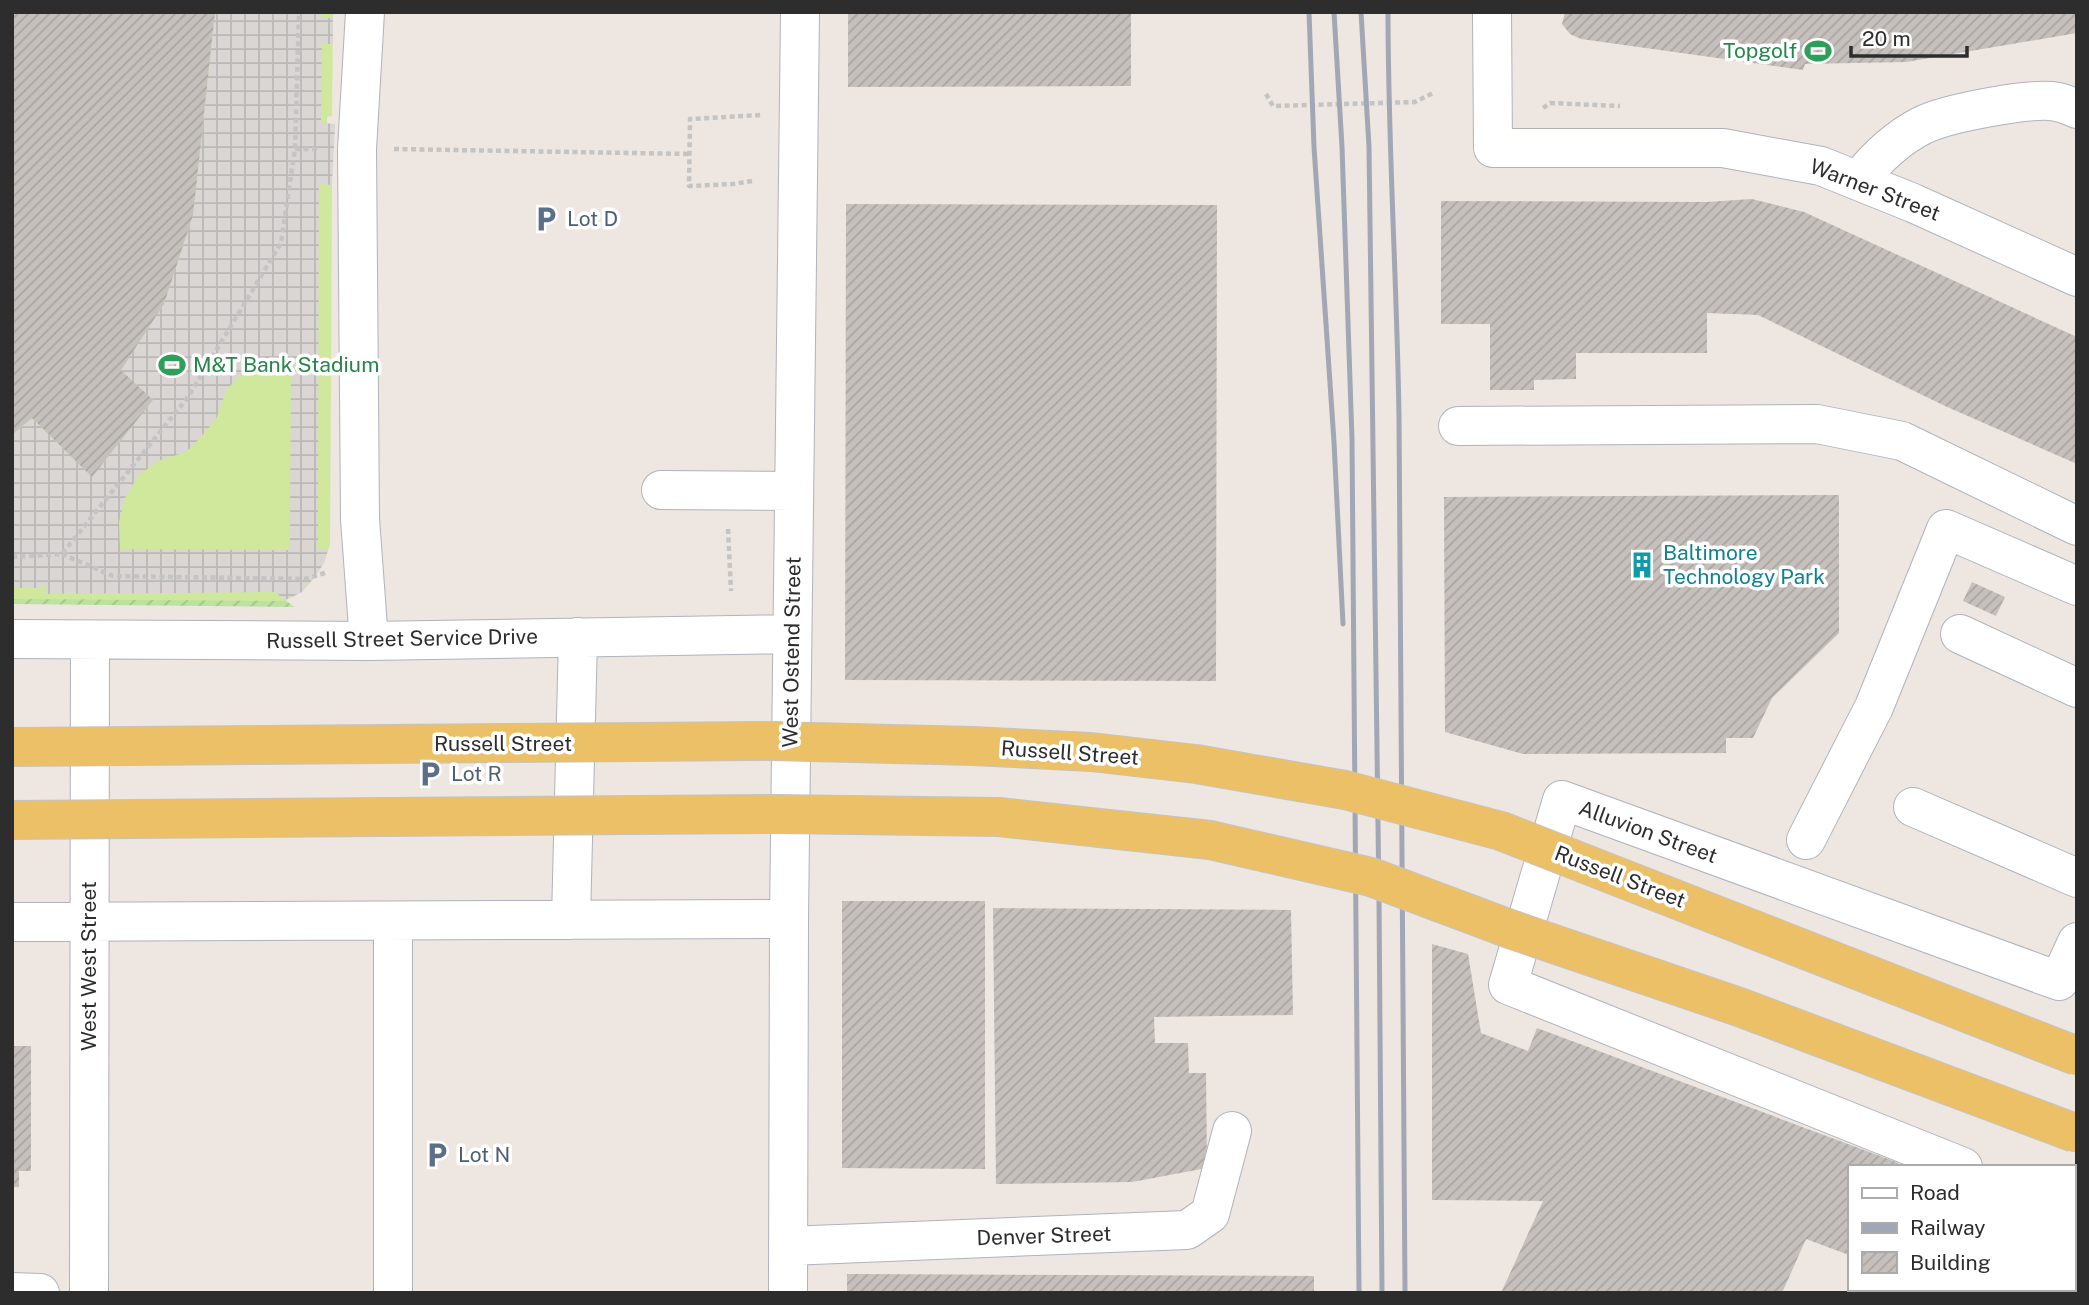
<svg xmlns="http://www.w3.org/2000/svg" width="2089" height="1305" font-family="'Public Sans',sans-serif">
  <defs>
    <pattern id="garden-furrows" width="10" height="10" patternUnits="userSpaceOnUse" patternTransform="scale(1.75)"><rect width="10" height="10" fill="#bce29f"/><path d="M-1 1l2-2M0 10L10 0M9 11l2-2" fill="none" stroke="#a2c289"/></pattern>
    <pattern id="plaza-grid" width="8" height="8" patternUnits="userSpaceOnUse" patternTransform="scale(1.75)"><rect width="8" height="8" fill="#dad6d3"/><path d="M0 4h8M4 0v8" fill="none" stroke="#bbb8b5"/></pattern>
    <pattern id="building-hatch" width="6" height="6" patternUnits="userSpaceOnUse" patternTransform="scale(1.75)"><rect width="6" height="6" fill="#c6c0bc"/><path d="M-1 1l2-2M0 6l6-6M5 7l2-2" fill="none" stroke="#aaa5a2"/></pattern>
  </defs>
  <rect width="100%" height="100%" fill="#eee6e0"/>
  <path fill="url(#garden-furrows)" d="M12,588L275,592L294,607L12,604Z"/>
  <path fill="#cfe89b" d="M12,12H333L332,116L327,117V184L332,185L330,545C322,569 309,593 283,601L12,599Z"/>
  <path fill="url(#plaza-grid)" fill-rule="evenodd" d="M215,12H322V18H333V44H322L321,123L335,124L332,185L319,184L318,549L328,550L324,563L316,575L302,592L285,600L275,592L46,594L45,585H41V588H12V435L32,418L92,477L153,400L121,370L164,304L193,215ZM291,363L290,550L120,549L119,522L125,498L138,476L158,461L186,452L200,438L216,419L227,389L238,378L256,367Z"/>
  <path fill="url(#building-hatch)" d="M12,12H215L193,215L164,304L121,370L153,400L92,477L32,418L12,435Z
    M848,12H1131V86L848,87Z
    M1565,12H2077V33L1906,62L1805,64L1803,70L1581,39L1570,34L1562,24Z
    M1752,199L1804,212L2077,337V464L1945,406L1758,315L1707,313V353H1576V379L1534,380V390H1490V324H1441V201L1707,202Z
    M846,204L1217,205L1216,681L845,680Z
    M1839,495V633L1772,698L1753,738H1726V753L1523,754L1445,732L1444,497Z
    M1972,582L2005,597L1996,616L1963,601Z
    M842,901H985V1169L842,1168Z
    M993,908L1291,910L1293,1015L1154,1017L1155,1043H1188L1189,1073H1206L1207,1168L1132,1182L996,1184Z
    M1432,944L1468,954L1481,1033L1528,1051L1537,1028L1899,1163L1896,1167H1849V1255L1806,1239L1782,1293H1501L1543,1201L1432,1200Z
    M12,1046H31V1171H19V1187H12Z
    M2073,1227L2077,1228V1293H2033L2035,1289H2073Z
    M847,1274L1314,1276V1293H847Z"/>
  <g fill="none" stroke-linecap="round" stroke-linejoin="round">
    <g stroke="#b0b3bc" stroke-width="40">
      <path id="minor" d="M365,12L357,149L360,519L369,641
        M1492,12L1493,148H1723L1821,166L1913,203L2077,277
        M1858,181C1876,158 1897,138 1923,125C1948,113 2024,99 2051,101C2060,102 2069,105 2077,109
        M1458,426L1817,424L1902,441L2077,526
        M661,490L794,491
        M1960,634L2077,688
        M12,639L369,641L792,634
        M1913,807L2077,878
        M1806,840L1874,707L1946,529L2077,586
        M571,920L578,637
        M393,921V1293
        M12,922L789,919
        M1963,1167L1508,985L1562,800L2059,981L2077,942
        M2073,1214L2077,1215
        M788,1246L1187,1230L1210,1214L1232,1131
        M12,1292L40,1293
        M89,1293L90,640
        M788,1293L789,919L800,12
        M1920,1293L1922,1289"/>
    </g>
    <path stroke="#c4c4c4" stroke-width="4.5" stroke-dasharray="5 3.5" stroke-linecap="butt" d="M1266,94L1273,106L1415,102L1433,93
      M1543,108L1550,103L1620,106
      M295,149H319
      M394,149L691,154
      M752,181L733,184L689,186L690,119L762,115
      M728,529L731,591
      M62,554L113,576L305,579L325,573
      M12,557L62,554L188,397L281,243L295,149L299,12"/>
    <use href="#minor" stroke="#fff" stroke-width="38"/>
    <path stroke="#a2a7b6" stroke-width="5" d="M1309,12L1314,147L1334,442L1343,624
      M1334,12L1342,147L1352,439L1359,1293
      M1361,12L1369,147L1379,899L1382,1293
      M1388,12C1388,147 1397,282 1399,417L1405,1293"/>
    <g stroke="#c4c4c4" stroke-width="40" stroke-linecap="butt">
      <path id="major-bridge" d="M12,747L772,741L973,746L1091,752L1196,764L1345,790L1501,831L2077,1056
        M12,820L776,814L999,817L1210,840L1371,877L1510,929L1742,1008L2075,1133"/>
    </g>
    <use href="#major-bridge" stroke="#ecc067" stroke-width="38"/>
  </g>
  <defs>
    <g id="stadium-bare" transform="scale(2.1)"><path d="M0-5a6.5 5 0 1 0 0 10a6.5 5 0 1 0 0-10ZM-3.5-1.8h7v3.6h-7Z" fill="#2e9e5b" stroke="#fff" stroke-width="2.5" paint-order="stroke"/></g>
    <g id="parking-bare" transform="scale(2.1)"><path d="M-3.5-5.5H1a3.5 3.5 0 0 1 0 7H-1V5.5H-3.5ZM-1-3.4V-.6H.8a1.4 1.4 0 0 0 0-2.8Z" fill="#5c6f8a" stroke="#fff" stroke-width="2.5" paint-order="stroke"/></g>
    <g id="building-bare" transform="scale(2.1)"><path d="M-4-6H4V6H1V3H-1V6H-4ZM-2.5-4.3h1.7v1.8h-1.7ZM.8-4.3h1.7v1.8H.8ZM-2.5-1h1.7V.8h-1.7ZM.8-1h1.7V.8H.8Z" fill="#0f9aa8" stroke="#fff" stroke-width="2.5" paint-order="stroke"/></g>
  </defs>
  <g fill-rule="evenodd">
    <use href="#stadium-bare" x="1818" y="51"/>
    <use href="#parking-bare" x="546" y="219"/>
    <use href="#stadium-bare" x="172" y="365"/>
    <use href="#building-bare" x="1642" y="565"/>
    <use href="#parking-bare" x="430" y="774"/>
    <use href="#parking-bare" x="437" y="1155"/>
  </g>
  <g text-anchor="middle" stroke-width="7" stroke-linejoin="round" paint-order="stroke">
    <g font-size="21" fill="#27864d" stroke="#fff" text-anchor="end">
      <text x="1797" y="58">Topgolf</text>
      <text x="193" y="372" text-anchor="start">M&amp;T Bank Stadium</text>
    </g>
    <g font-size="21" fill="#2d2d2d" stroke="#fff">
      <text transform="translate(1875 190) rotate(21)" y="7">Warner Street</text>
      <text transform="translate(402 639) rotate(-1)" y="7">Russell Street Service Drive</text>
      <text transform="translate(792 652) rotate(-89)" y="7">West Ostend Street</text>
      <text x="503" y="751">Russell Street</text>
      <text transform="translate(1070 753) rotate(4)" y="7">Russell Street</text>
      <text transform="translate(1648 832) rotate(20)" y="7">Alluvion Street</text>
      <text transform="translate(1620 877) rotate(21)" y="7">Russell Street</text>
      <text transform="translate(89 966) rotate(-90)" y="7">West West Street</text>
      <text transform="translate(1044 1236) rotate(-2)" y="7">Denver Street</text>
    </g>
    <g font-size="21" fill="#4e5e75" stroke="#fff" text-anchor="start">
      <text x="567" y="226">Lot D</text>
      <text x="451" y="781">Lot R</text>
      <text x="458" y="1162">Lot N</text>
    </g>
    <g font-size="21" fill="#0d838f" stroke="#fff" text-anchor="start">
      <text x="1663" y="560">Baltimore<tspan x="1663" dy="24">Technology Park</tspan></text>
    </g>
  </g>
  <rect width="2089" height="1305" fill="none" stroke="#2d2d2d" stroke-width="28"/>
  <rect x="1848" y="1165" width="228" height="126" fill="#ffffff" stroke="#ababab" stroke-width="2"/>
  <rect x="1862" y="1188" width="35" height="10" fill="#ffffff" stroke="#ababab" stroke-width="2"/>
  <text x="1910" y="1200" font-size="21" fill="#2d2d2d">Road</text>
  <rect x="1862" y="1223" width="35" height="10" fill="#a2a7b6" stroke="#ababab" stroke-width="2"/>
  <text x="1910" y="1235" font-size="21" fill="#2d2d2d">Railway</text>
  <rect x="1862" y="1252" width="35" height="21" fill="url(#building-hatch)" stroke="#ababab" stroke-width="2"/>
  <text x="1910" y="1270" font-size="21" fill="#2d2d2d">Building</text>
  <path d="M1851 46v10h116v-10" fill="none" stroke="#2d2d2d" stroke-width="3.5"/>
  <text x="1862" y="46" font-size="21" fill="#2d2d2d" stroke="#ffffff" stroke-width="5" paint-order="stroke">20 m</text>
</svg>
